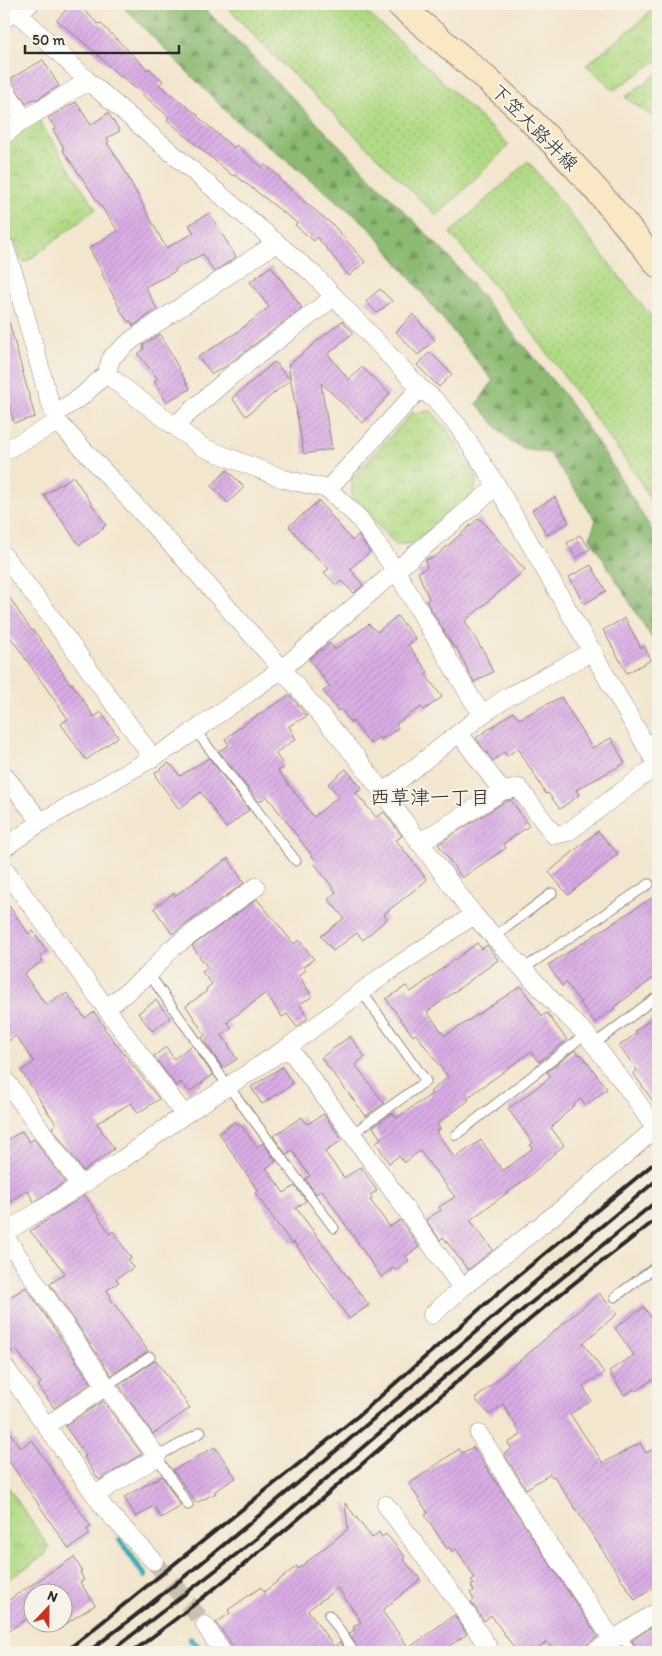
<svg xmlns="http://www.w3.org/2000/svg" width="662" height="1656" font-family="Itim,'Klee One',sans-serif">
  <defs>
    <pattern id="grass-dots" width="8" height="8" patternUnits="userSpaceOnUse" patternTransform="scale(1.25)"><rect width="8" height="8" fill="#b1da84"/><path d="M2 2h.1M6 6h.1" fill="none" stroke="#98bb72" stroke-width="1.8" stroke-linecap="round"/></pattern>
    <pattern id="forest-firs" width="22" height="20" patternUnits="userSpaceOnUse" patternTransform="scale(1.25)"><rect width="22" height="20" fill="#8cba72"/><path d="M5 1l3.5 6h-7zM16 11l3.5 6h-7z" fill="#73975e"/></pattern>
    <pattern id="park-crowns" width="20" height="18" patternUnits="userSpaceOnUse" patternTransform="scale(1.25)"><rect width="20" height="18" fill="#b1da84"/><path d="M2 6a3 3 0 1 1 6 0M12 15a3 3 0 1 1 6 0" fill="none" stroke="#98bb72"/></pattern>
    <pattern id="building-hatch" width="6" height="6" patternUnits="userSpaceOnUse" patternTransform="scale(1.25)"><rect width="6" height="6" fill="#d9ace5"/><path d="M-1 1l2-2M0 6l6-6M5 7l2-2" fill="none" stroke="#ba94c5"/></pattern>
  </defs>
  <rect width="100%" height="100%" fill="#f7f3e8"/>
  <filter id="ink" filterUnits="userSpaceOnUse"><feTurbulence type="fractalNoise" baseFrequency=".02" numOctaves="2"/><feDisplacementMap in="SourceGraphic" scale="10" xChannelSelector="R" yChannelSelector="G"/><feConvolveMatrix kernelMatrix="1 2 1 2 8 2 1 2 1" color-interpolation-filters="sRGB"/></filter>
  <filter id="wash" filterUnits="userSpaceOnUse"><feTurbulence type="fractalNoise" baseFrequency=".0096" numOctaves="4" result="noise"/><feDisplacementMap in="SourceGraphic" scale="20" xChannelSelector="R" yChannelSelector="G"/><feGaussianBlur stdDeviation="1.12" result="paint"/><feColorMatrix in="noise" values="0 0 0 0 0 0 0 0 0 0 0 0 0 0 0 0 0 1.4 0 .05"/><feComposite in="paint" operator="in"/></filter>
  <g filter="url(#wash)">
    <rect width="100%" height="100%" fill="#f3e6cf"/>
    <path fill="url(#grass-dots)" stroke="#6e8258" d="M225,4H357L403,44L509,145L437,216L258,40Z
      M528,161L658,325V513L635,473L528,327L450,233Z"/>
    <path fill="url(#forest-firs)" stroke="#5c724e" d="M120,4H200L449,257L563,393L602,449L658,540V648L590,538L596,520L549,453L526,449L510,442L477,404L493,381L368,226L231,116Z"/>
    <path fill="url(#park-crowns)" stroke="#6e8258" d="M655,4H658V60L614,90L586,65L642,20Z
      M658,73V121L625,97Z
      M38,119L96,209L26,262L21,260L17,246L4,230V141Z
      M431,411L448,430L477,477L474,494L413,543L396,545L352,498V478L412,413Z
      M4,1481L48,1546L45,1555L4,1583Z"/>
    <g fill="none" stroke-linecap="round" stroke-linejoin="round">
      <path stroke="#3babb8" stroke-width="6" d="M120,1540L145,1576
        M190,1639L201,1649L210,1651"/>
    </g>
    <g id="blocks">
      <path fill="url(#building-hatch)" d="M71,4H78L98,24L100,23L148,70L149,68L163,81L159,85L198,115L197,116L234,148L236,145L263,168L265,165L280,177L279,179L305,202L333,225L365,262L349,276L317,237L314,241L295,225L297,223L235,175L233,176L167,120L169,117L121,76L120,77L97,54L57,20Z
        M43,60L59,86L36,100L34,99L26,104L10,79Z
        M76,102L91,125L108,113L120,131L107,138L109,142L107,143L120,162L166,248L194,233L189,225L209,213L236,257L214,272L203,254L175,269L176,271L145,287L157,309L133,326L131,321L128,322L122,313L102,274L103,273L89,248L118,231L62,149L64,148L53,130L56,128L48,118Z
        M271,266L302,308L226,366L212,374L198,357L239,331L269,307L250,282Z
        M380,289L392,301L377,313L366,301Z
        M413,314L435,340L418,355L396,332Z
        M342,321L353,333L328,354L349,380L362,367L390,394L363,423L321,383L332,449L304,454L288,365Z
        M4,322H9L35,417L14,423L4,386Z
        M160,334L190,389L166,402L154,381L158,379L138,354L144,349L143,345Z
        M430,352L452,374L439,387L417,365Z
        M275,362L290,380L246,416L232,398Z
        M227,470L244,487L228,503L211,486Z
        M73,476L106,525L103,527L104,528L79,545L44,495Z
        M555,497L569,522L547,535L532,510Z
        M319,501L352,541L358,535L370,552L350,569L363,585L354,593L341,581L336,585L324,572L329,569L304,545L289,526Z
        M479,518L525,570L465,621L481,648L482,647L493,672L474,682L456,647L454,648L426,601L429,599L418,572L427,568L425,560L435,557Z
        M580,535L590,549L576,558L567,543Z
        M591,565L606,591L584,604L569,577Z
        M4,590L32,631L33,630L48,650L70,684L72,683L94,717L101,712L118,737L86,760L61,724L68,719L4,628Z
        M397,616L416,639L408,645L428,672L425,674L442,697L424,710L421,707L396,724L398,728L381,740L379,737L370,744L353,721L350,722L341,709L338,711L323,691L330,687L309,659L330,643L335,650L369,624L377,632Z
        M625,618L641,648L644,646L651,660L627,673L603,630Z
        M290,695L307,716L289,726L296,739L275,753L283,764L282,766L283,768L278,771L314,817L339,796L328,784L346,769L362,788L356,793L376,817L384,812L402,836L396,840L427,880L384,914L387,919L363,940L357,933L333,951L321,936L344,918L328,899L336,892L314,863L316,861L267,796L259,802L219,751L229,745L225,739L244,724Z
        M561,697L592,748L611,738L625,763L576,790L579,795L560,809L548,793L546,794L518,748L507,756L504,752L493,761L476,738L513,712L519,719Z
        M209,758L249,810L226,828L201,792L179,809L156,777L157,776L155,773L169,763L171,766L172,765L180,776Z
        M511,800L529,826L503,844L506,848L462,878L438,844L506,801Z
        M598,831L618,854L568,895L549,872Z
        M228,858L244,883L172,934L154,908L174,893L175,896Z
        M658,894V975L614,1007L615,1008L595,1023L566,983L562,986L548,965Z
        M4,899L29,934L33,931L47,951L40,956L43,961L24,974L46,1005L62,994L63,996L67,993L85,1018L94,1012L105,1027L104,1028L159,1099L138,1113L131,1103L97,1123L114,1149L83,1171L52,1127L56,1124L21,1071L34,1062L16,1036L4,1044Z
        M257,899L294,944L299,940L314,959L303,967L306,970L299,975L312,997L299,1004L308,1018L297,1027L287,1014L282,1017L266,993L227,1022L232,1028L222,1035L237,1059L223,1068L202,1038L205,1035L186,1006L207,991L206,989L212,984L202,972L208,968L192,946Z
        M477,943L482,949L487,945L498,960L427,1012L445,1036L521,986L542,1016L547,1013L567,1040L539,1062L531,1052L467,1098L469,1100L437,1124L440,1129L436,1132L455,1158L481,1140L503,1171L533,1148L530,1145L533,1143L508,1109L551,1077L547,1072L575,1050L579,1055L581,1054L607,1089L586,1105L580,1099L551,1128L564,1145L526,1179L470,1220L493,1250L468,1270L443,1237L440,1240L426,1220L441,1210L439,1207L455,1197L420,1151L404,1163L399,1156L389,1163L376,1142L381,1139L373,1127L392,1113L396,1118L432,1094L430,1092L448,1077L416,1034L413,1036L386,999L406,986L411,992Z
        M156,1000L170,1018L152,1031L138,1013Z
        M658,1014V1108L633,1073L637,1070L619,1046L637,1033L635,1031Z
        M350,1036L365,1057L355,1064L384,1103L366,1116L321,1058Z
        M192,1045L213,1075L189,1092L181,1082L176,1086L154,1056L166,1047L174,1059Z
        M282,1067L293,1084L262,1104L251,1087Z
        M324,1114L342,1140L325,1152L344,1178L361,1167L377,1191L370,1195L372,1199L370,1200L390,1227L400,1220L419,1247L406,1256L409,1261L396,1271L394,1268L381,1277L322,1190L316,1194L305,1179L310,1176L292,1150L286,1154L273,1136L302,1117L307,1124Z
        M235,1121L238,1126L240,1124L257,1147L263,1143L276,1161L266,1168L284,1193L295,1186L306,1201L296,1208L369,1305L349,1319L294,1242L292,1244L255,1193L258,1191L219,1133Z
        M22,1131L29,1142L34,1139L65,1182L34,1202L27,1190L4,1206V1142Z
        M85,1195L110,1234L113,1231L131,1258L128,1260L133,1268L116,1279L119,1282L107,1290L111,1297L110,1298L148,1351L111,1375L50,1284L65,1273L30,1231Z
        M26,1287L91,1383L54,1408L38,1385L41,1383L17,1351L13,1353L4,1340V1301Z
        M599,1293L617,1314L583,1343L604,1373L583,1386L591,1401L570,1414L603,1463L640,1443L646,1453L658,1447V1585L635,1600L554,1476L552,1477L550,1474L526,1489L504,1454L512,1449L508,1443L521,1435L503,1404L490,1415L475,1399Z
        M644,1307L657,1326L654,1328L658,1335V1376L636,1391L634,1389L624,1395L609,1371L634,1355L615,1328Z
        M156,1360L190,1408L153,1434L119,1385Z
        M103,1401L142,1454L99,1480L84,1457L86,1456L65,1426Z
        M4,1423L20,1448L32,1440L91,1527L87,1529L90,1534L69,1549L4,1454Z
        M215,1447L236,1478L215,1491L216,1493L196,1503L173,1470Z
        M473,1447L598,1637L588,1643L582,1652H555L547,1642L533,1652H517L491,1615L484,1621L471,1602L474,1600L470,1593L474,1591L471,1585L474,1584L471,1580L475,1578L456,1549L452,1552L449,1547L447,1549L425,1515L428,1513L409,1484L459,1449L462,1453Z
        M162,1476L181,1506L161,1518L154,1506L136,1517L124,1497Z
        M345,1503L372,1538L379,1532L382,1537L386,1534L405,1557L403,1559L420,1579L382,1611L409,1648L454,1615L467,1634L441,1652H360L349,1634L354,1630V1626L361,1622L338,1588L308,1610L334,1647L340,1642L347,1652H238L216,1623L230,1613L228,1610L261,1587L264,1592L297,1566L298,1569L348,1529Z
        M74,1557L82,1571L80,1572L84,1580L80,1582L95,1605L59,1628L55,1624H62V1594H32V1615L4,1634V1603Z
        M652,1627L658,1637V1652H639L632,1640Z"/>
    </g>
  </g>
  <g filter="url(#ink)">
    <use href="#blocks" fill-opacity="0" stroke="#8f887d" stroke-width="1"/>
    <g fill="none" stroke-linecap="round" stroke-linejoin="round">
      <path stroke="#cbc1ae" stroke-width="18" stroke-dasharray="18 9" stroke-linecap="butt" d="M154,1561L205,1625"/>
      <g stroke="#8f887d" stroke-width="11">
        <path id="service" d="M195,730L296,861
          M494,937L552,893
          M523,969L649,884
          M149,974L228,1086L334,1228
          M593,1045L658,996
          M352,1134L426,1081L362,992
          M456,1135L586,1034
          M615,1297L658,1265
          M106,1386L150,1357
          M188,1505L157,1457L201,1432
          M329,1615L354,1652
          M620,1635L633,1652"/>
      </g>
      <g stroke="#8f887d" stroke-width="19">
        <path id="minor" d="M17,12L88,81L313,274L420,388L434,399L458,426L497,486L657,765L568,832L554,835L519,788L502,791L459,733
          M4,19L30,4
          M4,87L24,120
          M4,135L24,120L88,81
          M4,245L16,281L49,400L58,422L181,555L282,669L357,758L474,915L556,1005L586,1034L632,1094L658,1133
          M106,374L202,447L284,479L328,489L359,518L396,571L473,701L483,714
          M56,413L81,397L106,374L112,357L133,339L276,243
          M174,426L232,375L334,297
          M4,451L58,422
          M328,489L420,388
          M4,556L51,617L153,758
          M4,775L41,822
          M383,793L483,714L506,698L593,651
          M419,843L502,791
          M4,848L41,822L173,746L282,669L414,555L497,486
          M4,868L184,1115
          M107,1008L149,974L171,949L256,887
          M288,1047L352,1134L462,1288
          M4,1078L80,1185
          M4,1233L123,1159L184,1115L288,1047L385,974L474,915
          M4,1235L106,1386L157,1457L95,1495
          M432,1315L462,1288L564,1207L655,1129
          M4,1366L105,1509L154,1561
          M46,1426L106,1386
          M479,1434L547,1542L613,1640
          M386,1505L462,1607L491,1652
          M205,1625L222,1652
          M594,1652L658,1611"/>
      </g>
      <g stroke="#8f887d" stroke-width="27">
        <path id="secondary" d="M398,4C436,36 476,68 513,103C565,153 614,208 658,265"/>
      </g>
      <use href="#service" stroke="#fff" stroke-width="9"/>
      <use href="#minor" stroke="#fff" stroke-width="18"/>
      <use href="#secondary" stroke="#fae7c3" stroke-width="25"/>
      <path stroke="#2b2b2b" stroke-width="4" d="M65,1652L358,1416L507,1285L658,1160
        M88,1652C202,1566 310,1473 418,1381C497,1313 578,1246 658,1179
        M110,1652L256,1539L526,1307L658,1200
        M132,1652C273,1548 400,1428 534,1316C574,1282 617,1250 658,1218"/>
    </g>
  </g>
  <g text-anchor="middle" stroke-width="4.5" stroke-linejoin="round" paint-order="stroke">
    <g font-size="19" fill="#2b2b2b" stroke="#f7f3e8">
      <text transform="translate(535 127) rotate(45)" y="7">下笠大路井線</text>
    </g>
    <g font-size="20" fill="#2b2b2b" stroke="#f7f3e8">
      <text x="430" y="804">西草津一丁目</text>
    </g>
  </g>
  <rect width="662" height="1656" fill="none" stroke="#f7f3e8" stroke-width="20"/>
  <g transform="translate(48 1608) rotate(22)"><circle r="24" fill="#f7f3e8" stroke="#a5a39c"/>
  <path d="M0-4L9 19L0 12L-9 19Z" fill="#c8321e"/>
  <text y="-8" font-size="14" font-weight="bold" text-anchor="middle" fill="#2b2b2b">N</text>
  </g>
  <path d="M25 45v8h154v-8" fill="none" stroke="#2b2b2b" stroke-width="2.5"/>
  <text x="32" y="45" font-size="15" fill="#2b2b2b" stroke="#f7f3e8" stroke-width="4" paint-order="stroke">50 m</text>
</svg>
